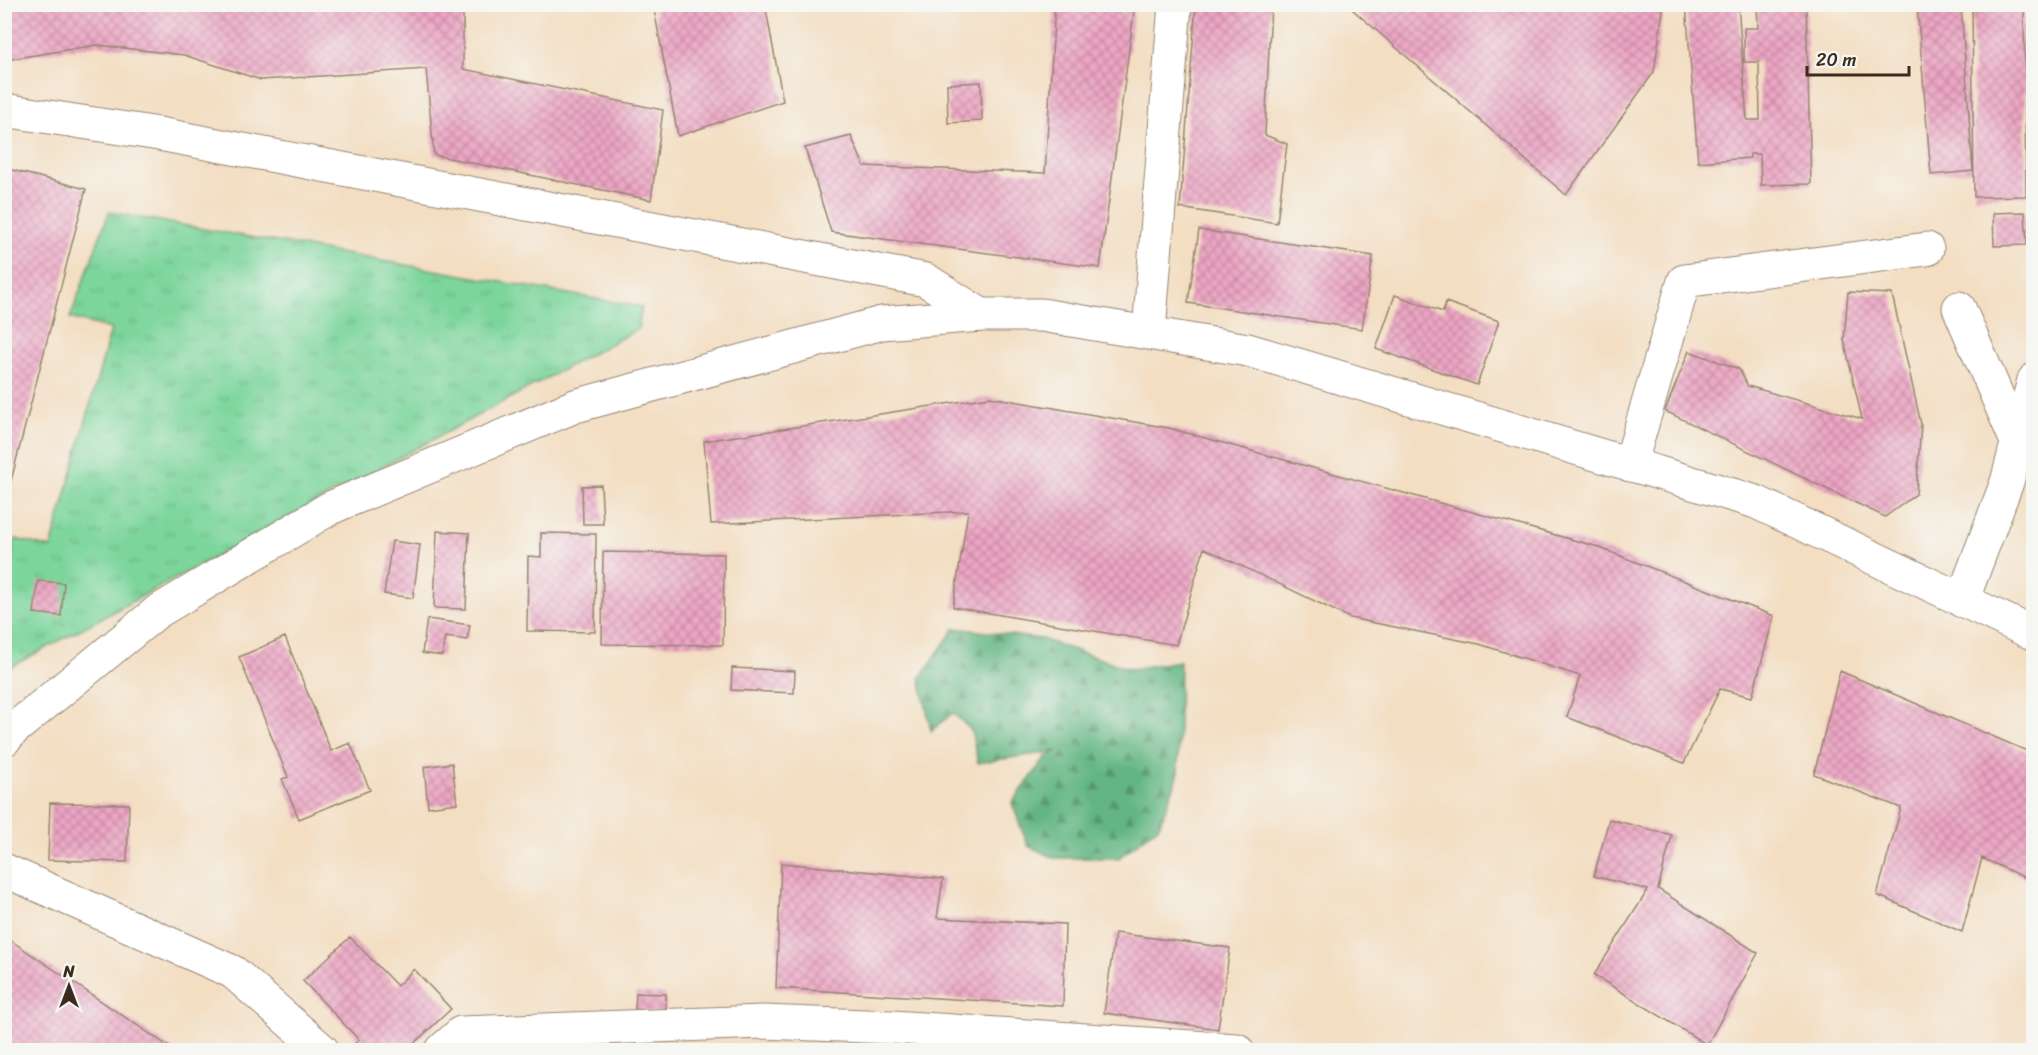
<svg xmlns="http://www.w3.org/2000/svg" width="2038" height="1055" font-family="Sriracha,sans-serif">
  <defs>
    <pattern id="forest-firs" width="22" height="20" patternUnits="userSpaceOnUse" patternTransform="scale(1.5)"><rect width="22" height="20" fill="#64b683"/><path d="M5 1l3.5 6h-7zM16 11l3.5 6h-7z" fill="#54946b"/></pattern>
    <pattern id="park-tufts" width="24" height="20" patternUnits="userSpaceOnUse" patternTransform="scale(1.5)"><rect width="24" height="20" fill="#7bd59b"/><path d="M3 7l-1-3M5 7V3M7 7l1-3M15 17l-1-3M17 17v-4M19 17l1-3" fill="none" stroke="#6bb785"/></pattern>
    <pattern id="building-cross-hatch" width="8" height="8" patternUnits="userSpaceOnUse" patternTransform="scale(1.5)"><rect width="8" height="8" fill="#eda6c4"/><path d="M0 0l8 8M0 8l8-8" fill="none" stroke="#c1879f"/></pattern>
  </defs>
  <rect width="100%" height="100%" fill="#f6f6f2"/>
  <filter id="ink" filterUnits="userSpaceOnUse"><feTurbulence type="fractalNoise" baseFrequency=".0167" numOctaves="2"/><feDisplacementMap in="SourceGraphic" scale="12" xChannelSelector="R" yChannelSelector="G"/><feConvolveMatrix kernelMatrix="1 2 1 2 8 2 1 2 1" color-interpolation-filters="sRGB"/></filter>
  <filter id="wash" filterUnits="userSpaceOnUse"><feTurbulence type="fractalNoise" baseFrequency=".008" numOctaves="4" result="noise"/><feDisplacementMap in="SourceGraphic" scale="24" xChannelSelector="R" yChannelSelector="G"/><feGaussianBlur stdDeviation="1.35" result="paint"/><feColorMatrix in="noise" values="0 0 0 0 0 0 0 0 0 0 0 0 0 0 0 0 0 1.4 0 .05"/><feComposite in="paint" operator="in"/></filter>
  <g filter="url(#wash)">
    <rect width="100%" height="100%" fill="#f3dec2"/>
    <path fill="url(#forest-firs)" stroke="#507050" stroke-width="1.5" d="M955,628L1042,639L1131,669L1180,661L1178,776L1159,826L1119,858H1054L1028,846L1012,803L1046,757L1057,751L978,763L971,730L953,713L931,731L920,678Z"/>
    <path fill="url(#park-tufts)" stroke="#5b805c" stroke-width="1.5" d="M109,212L642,307L638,329L5,670V579L16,539L51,548L111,329L70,318Z"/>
    <g id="blocks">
      <path fill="url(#building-cross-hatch)" d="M4,4H463V69L663,110L651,200L434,155L426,69L261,80L184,55L97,45L4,60Z
        M653,4H765L783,101L678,136Z
        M1055,4H1135L1100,268L831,232L805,148L851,136L864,166L1045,173Z
        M1196,4H1271L1265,135L1287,144L1277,223L1180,208Z
        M1358,4H1664L1654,72L1566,195L1353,10Z
        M1686,4H1738L1747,120H1760L1759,62H1744V28H1758L1757,4H1806L1811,184L1761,185L1760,154H1750V158L1698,162Z
        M1972,4H2024L2026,196L1974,197Z
        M1917,5H1961L1973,171L1931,175Z
        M981,82L982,121L948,123L947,84Z
        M4,168L86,189L5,504H4Z
        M2025,212L2027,245L1994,246L1993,213Z
        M1199,230L1373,256L1362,329L1188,303Z
        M1848,292L1892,294L1921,424L1916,494L1885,517L1665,411L1689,351L1739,369L1748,386L1862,419L1844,340Z
        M1395,295L1443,312L1446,302L1499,321L1477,385L1376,349Z
        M990,397L1169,428L1595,546L1774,616L1752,697L1720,689L1684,763L1567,717L1580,676L1479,644L1350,618L1204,548L1176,645L953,607L968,511L711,524L704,441Z
        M601,485L603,524H583L582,486Z
        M437,531L469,533L466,609L434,608Z
        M541,533L596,534L595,632L527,631L528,556L541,557Z
        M392,541L420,545L413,598L384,594Z
        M603,552L724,554L723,645L602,644Z
        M38,581L64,583L61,616L34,613Z
        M427,619L470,625L467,640L445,637L442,656L422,653Z
        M285,637L331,751L350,743L370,790L299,819L282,779L288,777L239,657Z
        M732,668L795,671L794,693L731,690Z
        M1840,671L2034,754V882L1982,858L1962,932L1877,895L1901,808L1814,774Z
        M452,763L457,803L428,807L424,767Z
        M50,803L129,804L127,862L48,860Z
        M1609,819L1672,835L1658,889L1758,953L1707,1045L1594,975L1648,890L1594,876Z
        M781,863L943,879L937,918L1065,924L1063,1006L776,988Z
        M1115,933L1230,948L1218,1029L1104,1013Z
        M4,936L174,1050H11L4,1045Z
        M350,937L397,986L414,969L451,1009L407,1050H362L355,1043L359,1040L303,981Z
        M636,993L666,994V1013L635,1011Z"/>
    </g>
  </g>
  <g filter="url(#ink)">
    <use href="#blocks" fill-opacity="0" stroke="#978470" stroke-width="1.5"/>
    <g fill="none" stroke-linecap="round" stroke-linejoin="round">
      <g stroke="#978470" stroke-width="35">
        <path id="street" d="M4,110L159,134L926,280L981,315
          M1959,308L2017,442
          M1149,332L1175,4
          M1630,465L1684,281L1927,249
          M1962,601L2007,482L2034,380
          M4,870L233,972L322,1050
          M442,1050L461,1033L763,1022L892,1027L1237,1050"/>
      </g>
      <g stroke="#978470" stroke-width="35">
        <path id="primary" d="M4,740L14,729L157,612L330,508L575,406L882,323L981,315H1042L1248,350L1756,502L2034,634"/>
      </g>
      <use href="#street" stroke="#fff" stroke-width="33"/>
      <use href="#primary" stroke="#fff" stroke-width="33"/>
    </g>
  </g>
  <rect width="2038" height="1055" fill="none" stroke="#f6f6f2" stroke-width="24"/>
  <g transform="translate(69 986)" stroke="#f6f6f2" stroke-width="4.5" paint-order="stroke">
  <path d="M0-4.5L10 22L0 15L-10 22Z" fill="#3b2a1e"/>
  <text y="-9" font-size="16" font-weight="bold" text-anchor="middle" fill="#3b2a1e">N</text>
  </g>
  <path d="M1807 66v9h102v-9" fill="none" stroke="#3b2a1e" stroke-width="3"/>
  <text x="1816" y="66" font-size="18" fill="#3b2a1e" stroke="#f6f6f2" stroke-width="4.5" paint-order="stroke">20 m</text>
</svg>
